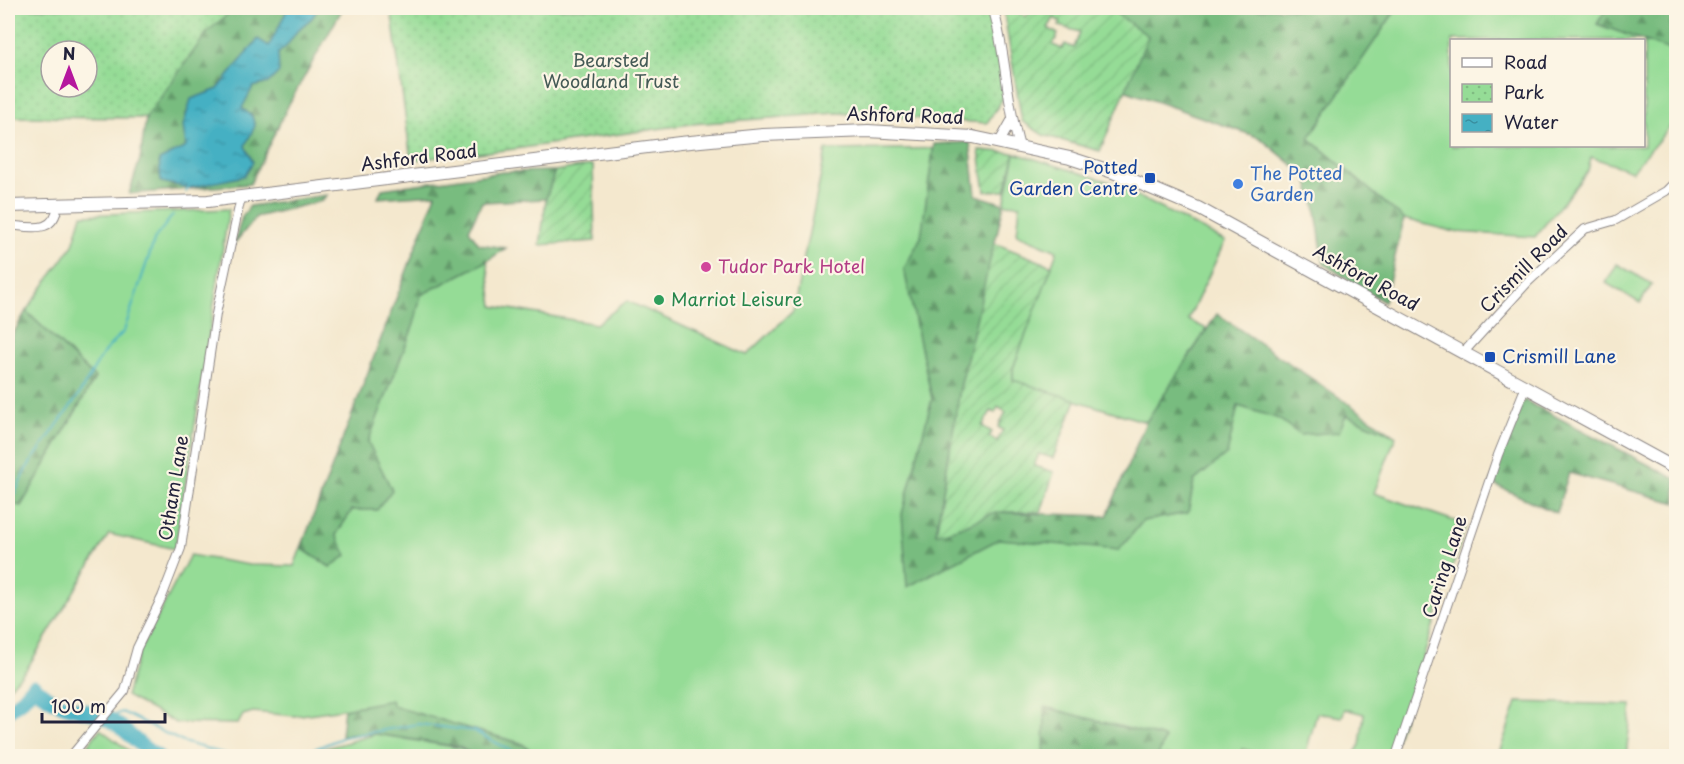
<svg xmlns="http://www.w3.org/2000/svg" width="1684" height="764" font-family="'Playpen Sans',sans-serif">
  <defs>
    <pattern id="forest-firs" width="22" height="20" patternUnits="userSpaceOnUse" patternTransform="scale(1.5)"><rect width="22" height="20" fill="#78bc7f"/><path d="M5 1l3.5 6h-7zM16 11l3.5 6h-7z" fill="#629869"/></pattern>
    <pattern id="park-dots" width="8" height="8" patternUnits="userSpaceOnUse" patternTransform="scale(1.5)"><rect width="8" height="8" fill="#95dc96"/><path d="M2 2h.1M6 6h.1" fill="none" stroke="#80bc82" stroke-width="1.8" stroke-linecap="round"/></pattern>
    <pattern id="garden-furrows" width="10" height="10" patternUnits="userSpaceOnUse" patternTransform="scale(1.5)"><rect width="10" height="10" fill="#95dc96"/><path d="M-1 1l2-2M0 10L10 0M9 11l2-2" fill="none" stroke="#80bc82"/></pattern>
    <pattern id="water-ripples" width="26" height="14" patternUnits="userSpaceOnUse" patternTransform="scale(1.5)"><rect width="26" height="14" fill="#45b0c3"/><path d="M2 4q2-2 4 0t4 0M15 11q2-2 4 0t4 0" fill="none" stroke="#398fa0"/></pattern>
  </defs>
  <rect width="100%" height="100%" fill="#fcf5e5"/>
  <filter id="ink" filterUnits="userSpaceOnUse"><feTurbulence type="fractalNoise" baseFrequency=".0167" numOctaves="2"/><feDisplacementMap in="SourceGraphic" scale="12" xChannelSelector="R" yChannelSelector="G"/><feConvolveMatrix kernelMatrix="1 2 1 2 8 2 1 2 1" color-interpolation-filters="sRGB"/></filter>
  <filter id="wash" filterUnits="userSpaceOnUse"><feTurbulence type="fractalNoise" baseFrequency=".008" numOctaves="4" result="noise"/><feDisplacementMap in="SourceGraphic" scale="24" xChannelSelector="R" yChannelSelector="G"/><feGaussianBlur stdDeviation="1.35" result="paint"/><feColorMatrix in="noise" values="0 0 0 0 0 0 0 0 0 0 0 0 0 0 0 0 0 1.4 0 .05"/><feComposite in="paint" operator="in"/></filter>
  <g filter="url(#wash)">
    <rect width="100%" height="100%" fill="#f4e8ce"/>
    <path fill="#95dc96" stroke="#5c7f68" stroke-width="1.5" d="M1397,8H1607L1597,24L1643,40H1452V146H1644V41L1676,52V120L1632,171L1591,157L1588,171L1535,237L1455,232L1404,219L1308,138Z
      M964,148L936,533L1108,542L1234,351L1396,436L1374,493L1466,525L1391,756L1354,754L1360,745L1364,714L1345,709L1342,717L1317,713L1305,756H1264L1243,749L1240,756H538L521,743L378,704L294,716L253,712L243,715L238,724L176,723L126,696L139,652L190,555L249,565L294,566L301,548L316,558L412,292L487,261L493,306L596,324L627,301L747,355L793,311L826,150Z
      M1015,153L1110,182L1225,241L1188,320L1207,329L1146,422L1013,381V368L1057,251L1017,234L1020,205L1004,204Z
      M229,209L175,549L109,534L26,670L8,689V503L21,506L95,378L26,311L73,245L82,215Z
      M1617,264L1652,284L1640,303L1606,283Z
      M1517,702L1632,705L1626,756H1498Z
      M100,729L136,756H80Z
      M376,734L460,748L474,756H299Z"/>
    <path fill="url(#forest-firs)" stroke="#4d6f5d" stroke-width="1.5" d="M130,8H343L289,104L250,184L129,194L140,159L146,118L101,101Z
      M1108,8H1397L1309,138L1404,219L1384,302L1324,264L1315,205L1306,176L1260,138L1124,90L1148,36Z
      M1607,8H1676V52L1597,24Z
      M970,142L976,195L1004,204L960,389L936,533L961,527L995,512L1107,516L1146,422L1217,314L1396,436L1346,415L1339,432L1300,435L1279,419L1238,406L1227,454L1194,481L1188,513L1143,521L1119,550L999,539L907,587L902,514L932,399L904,269L921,237L934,144Z
      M555,171L546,199L482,202L469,230L479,244L506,248L487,261L421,295L414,324L368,442L392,490L377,510H352L336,535L347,555L330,567L301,548L436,194L378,198L382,189L503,172Z
      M327,195L322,201L256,217L234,244L242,217L250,206Z
      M26,311L95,378L21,506L8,503V343Z
      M1524,400L1676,479V503L1569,473L1556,513L1491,483Z
      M391,700L393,706L522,744L538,756H474L460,747L376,734L341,735L344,709Z
      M1045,707L1165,738L1158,756H1044Z"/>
    <path fill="url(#park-dots)" stroke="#5c7f68" stroke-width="1.5" fill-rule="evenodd" d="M8,8H235L208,31L146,118L8,117ZM51,51H87V87H51Z
      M391,8H986L999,45L1006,94L987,123L837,113L691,124L515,149L411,160Z"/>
    <path fill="url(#garden-furrows)" stroke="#5c7f68" stroke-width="1.5" fill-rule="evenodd" d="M1003,8H1025L1020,11L1025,17L1031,12L1028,8H1108L1148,36L1100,151L1043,135L1022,121ZM1054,18L1061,22L1059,26L1080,32L1074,48L1065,44L1062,49L1053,45L1058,34L1048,28Z
      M979,150L1015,153L1005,191H985Z
      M593,165L595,241L540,245L546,199L555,171Z
      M994,243L1052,266L1013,368V380L1076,400L1053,458L1039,454L1034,466L1054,472L1041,512H995L961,527L936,534L960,389ZM998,407L1006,412L998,427L1003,430L997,441L989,437L992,432L982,426L991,411L995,413Z"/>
    <path fill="url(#water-ripples)" stroke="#34697f" stroke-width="1.5" d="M288,8H318C313,20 307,21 298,30C290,39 289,47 278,53L279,72L268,83L253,87L242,108L252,116L255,126L245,146L253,162L244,176L189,188L161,182L159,160L186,147L183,126L191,99L218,89L258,39L269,46Z"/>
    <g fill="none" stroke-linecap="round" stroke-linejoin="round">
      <path stroke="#45b0c3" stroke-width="2" d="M186,192L190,185
        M8,497L15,493L26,469L78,396L104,352L124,331L155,238L173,215
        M107,718L122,712L183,742L232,756
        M278,756L307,752L344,737L418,724L474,731L521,756"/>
      <path stroke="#45b0c3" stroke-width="15" d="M8,710L21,701L34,686C61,712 75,705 105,717C124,725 138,747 157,756"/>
    </g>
  </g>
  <g filter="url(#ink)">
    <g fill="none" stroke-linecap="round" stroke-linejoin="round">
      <g stroke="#8b8584" stroke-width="10">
        <path id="minor" d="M8,225C31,227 54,235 58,205
          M1463,353L1528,282L1585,229L1616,220L1666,191L1676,181
          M71,756L125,691L137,648L162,597L181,548L216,314L241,197
          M1396,756L1498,455L1525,388"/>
      </g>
      <g stroke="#8b8584" stroke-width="11">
        <path id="tertiary" d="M993,8C1006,53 1006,100 1019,145
          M1000,141L1012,120"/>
      </g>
      <g stroke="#8b8584" stroke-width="14">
        <path id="primary" d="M8,206L208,201L680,143L763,135L868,131L973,137L1070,158L1113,172L1198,208L1676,469"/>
      </g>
      <use href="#minor" stroke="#fff" stroke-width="8"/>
      <use href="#tertiary" stroke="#fff" stroke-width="9"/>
      <use href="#primary" stroke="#fff" stroke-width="12"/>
    </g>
  </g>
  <g fill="#1a4fb4" stroke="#fcf5e5" stroke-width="2">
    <rect x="1144" y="172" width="12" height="12" rx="3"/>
    <rect x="1484" y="351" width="12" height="12" rx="3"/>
  </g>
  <circle fill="#3f7fe0" stroke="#fcf5e5" stroke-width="2" cx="1238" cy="184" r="6"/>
  <circle fill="#d1479c" stroke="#fcf5e5" stroke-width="2" cx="706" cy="267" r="6"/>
  <circle fill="#2e9e5b" stroke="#fcf5e5" stroke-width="2" cx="659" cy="300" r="6"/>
  <g text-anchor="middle" stroke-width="4.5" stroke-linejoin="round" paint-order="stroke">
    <g font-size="18" fill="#445a56" stroke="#fcf5e5">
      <text x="611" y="67">Bearsted<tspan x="611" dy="21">Woodland Trust</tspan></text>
    </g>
    <g font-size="18" fill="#22223b" stroke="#fcf5e5">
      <text transform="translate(905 116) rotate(2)" y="6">Ashford Road</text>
      <text transform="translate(419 158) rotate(-7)" y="6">Ashford Road</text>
      <text transform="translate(1524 269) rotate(-45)" y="6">Crismill Road</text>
      <text transform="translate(1366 278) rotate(29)" y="6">Ashford Road</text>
      <text transform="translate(174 488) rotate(-81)" y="6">Otham Lane</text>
      <text transform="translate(1445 567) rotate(-72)" y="6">Caring Lane</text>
    </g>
    <g font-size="18" fill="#164399" stroke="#fcf5e5" text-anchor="end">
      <text x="1138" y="174">Potted<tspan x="1138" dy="21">Garden Centre</tspan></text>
      <text x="1502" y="363" text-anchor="start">Crismill Lane</text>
    </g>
    <g font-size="18" fill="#366cbe" stroke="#fcf5e5" text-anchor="start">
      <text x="1250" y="180">The Potted<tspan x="1250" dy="21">Garden</tspan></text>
    </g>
    <g font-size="18" fill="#b23c85" stroke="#fcf5e5" text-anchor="start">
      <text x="718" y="273">Tudor Park Hotel</text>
    </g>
    <g font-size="18" fill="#27864d" stroke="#fcf5e5" text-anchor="start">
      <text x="671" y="306">Marriot Leisure</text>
    </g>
  </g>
  <rect width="1684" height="764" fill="none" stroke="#fcf5e5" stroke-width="30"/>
  <rect x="1450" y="39" width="195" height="108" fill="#fcf5e5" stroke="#a5a1a1" stroke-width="1.5"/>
  <rect x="1462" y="58" width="30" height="9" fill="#ffffff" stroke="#a5a1a1" stroke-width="1.5"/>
  <text x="1504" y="69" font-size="18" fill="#22223b">Road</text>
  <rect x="1462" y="84" width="30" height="18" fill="url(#park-dots)" stroke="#a5a1a1" stroke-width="1.5"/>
  <text x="1504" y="99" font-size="18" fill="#22223b">Park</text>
  <rect x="1462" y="114" width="30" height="18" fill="url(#water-ripples)" stroke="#a5a1a1" stroke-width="1.5"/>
  <text x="1504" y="129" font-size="18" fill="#22223b">Water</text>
  <g transform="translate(69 69)"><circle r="28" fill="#fcf5e5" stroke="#a5a1a1" stroke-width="1.5"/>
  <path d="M0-4.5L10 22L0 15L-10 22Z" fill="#b5179e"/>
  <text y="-9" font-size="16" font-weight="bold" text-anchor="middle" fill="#22223b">N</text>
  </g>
  <path d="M42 713v9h123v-9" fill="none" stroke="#22223b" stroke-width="3"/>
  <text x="51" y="713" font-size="18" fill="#22223b" stroke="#fcf5e5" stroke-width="4.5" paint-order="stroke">100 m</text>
</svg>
